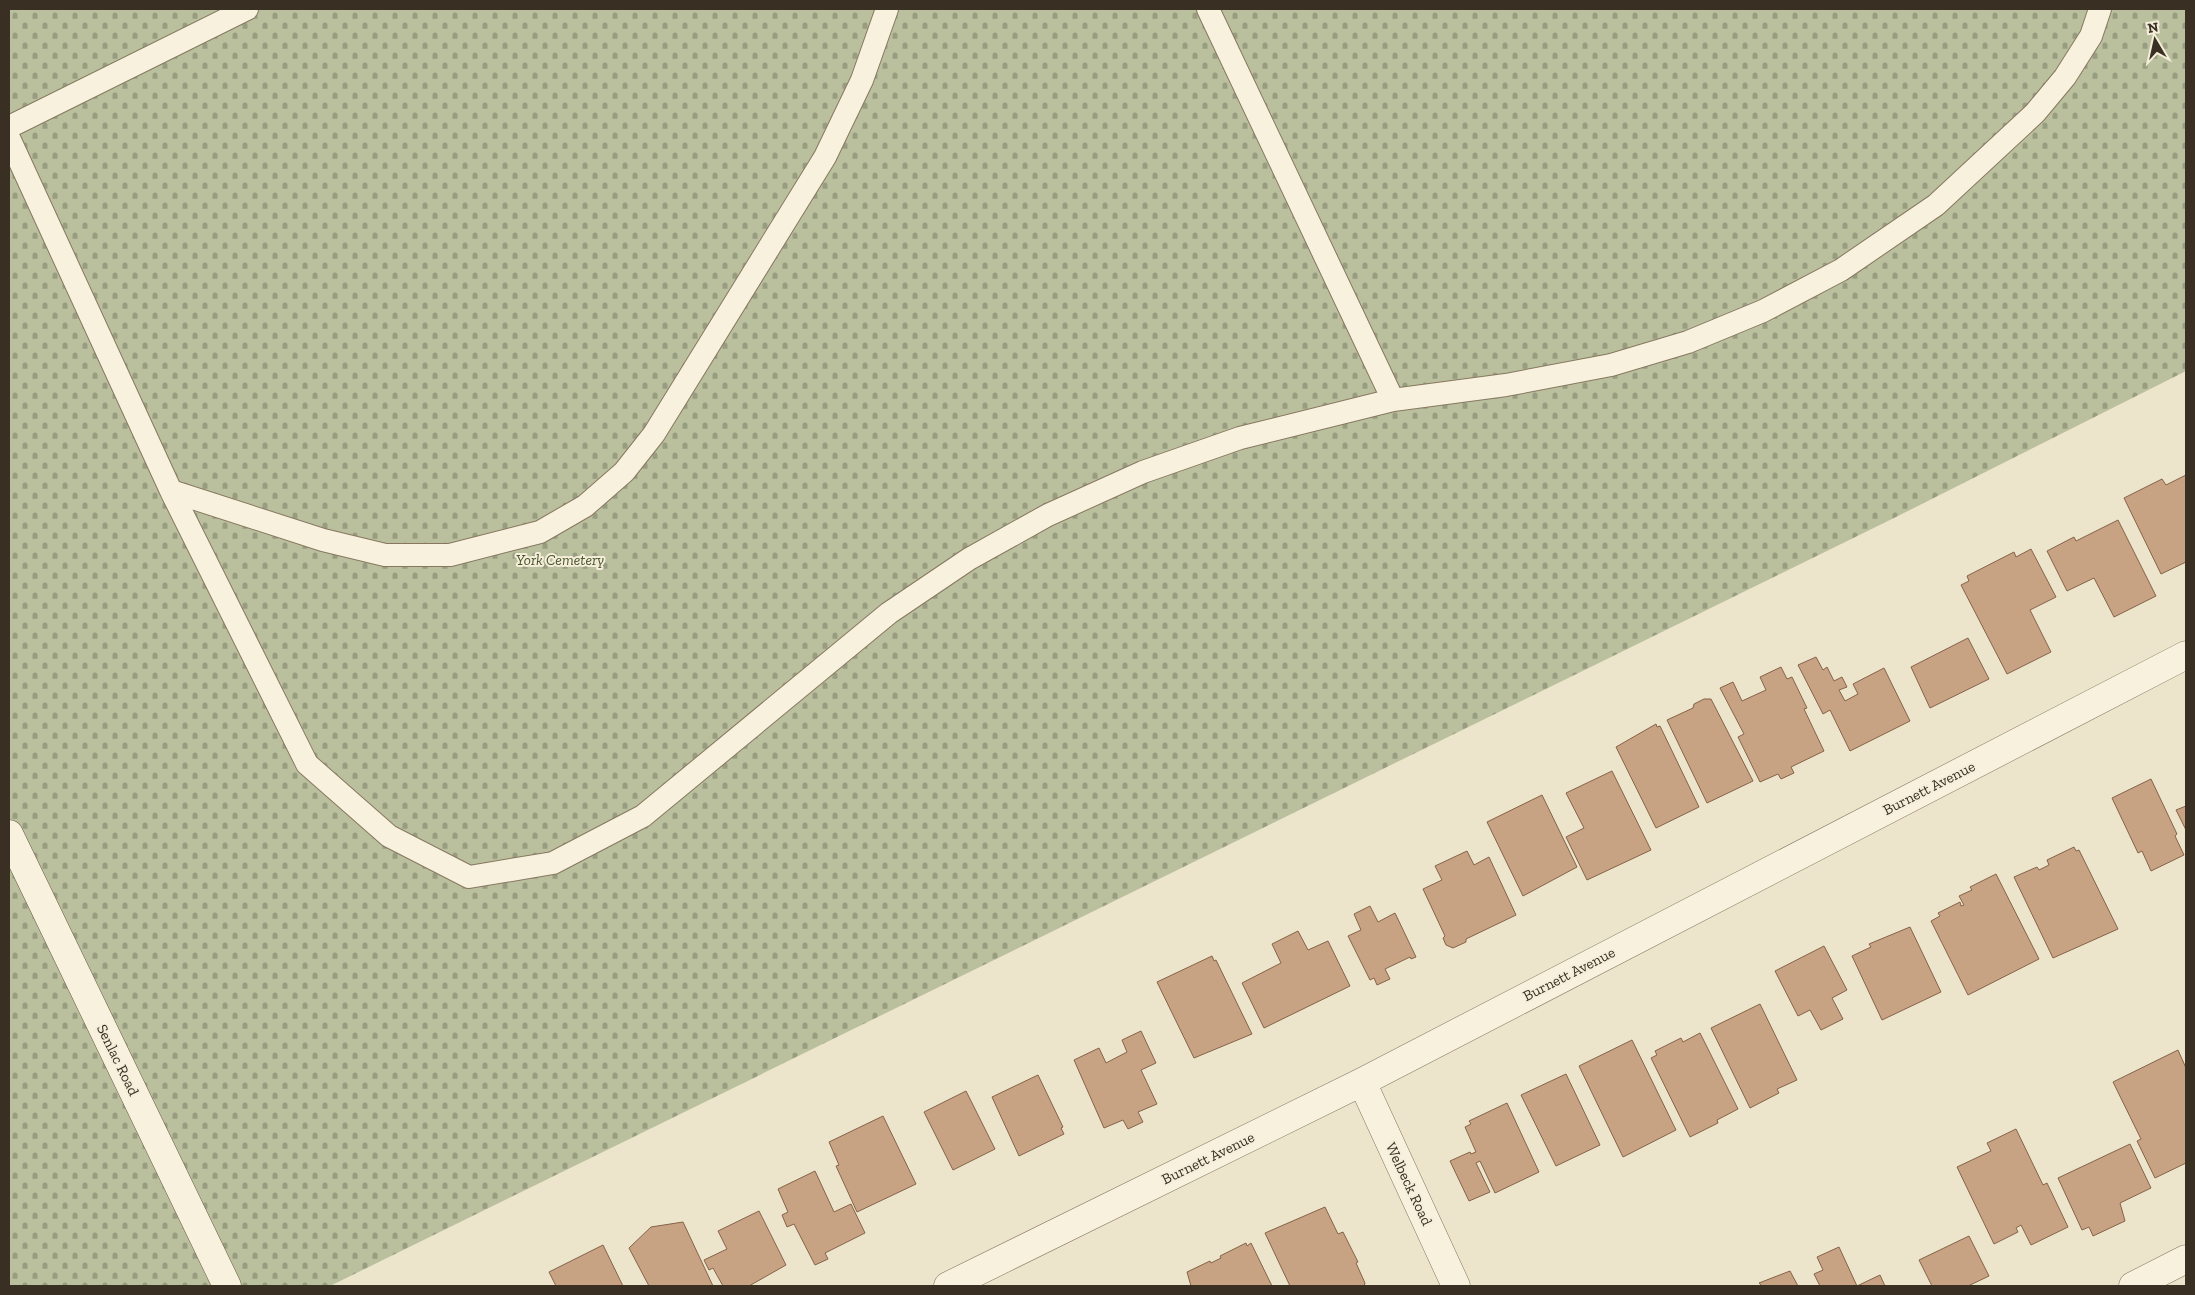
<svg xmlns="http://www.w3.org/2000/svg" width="2195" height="1295" font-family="'Zilla Slab',serif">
  <defs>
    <pattern id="cemetery-stones" width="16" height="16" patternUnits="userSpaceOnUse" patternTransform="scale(1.25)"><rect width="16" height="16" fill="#bac09d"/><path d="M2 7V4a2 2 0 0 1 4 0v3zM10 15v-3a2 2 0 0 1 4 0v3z" fill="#989c80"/></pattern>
  </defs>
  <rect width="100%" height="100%" fill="#ece4cb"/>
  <path fill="url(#cemetery-stones)" d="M9,9H2186V371L1898,516L330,1286H9Z"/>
  <path fill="#c7a384" stroke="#856348" d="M2186,475V562L2161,574L2124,498L2162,479L2166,485Z
    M2118,520L2156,596L2114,617L2094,578L2067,591L2047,551L2074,537L2076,541Z
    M2031,549L2056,597L2030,610L2051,652L2007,674L1961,585L1969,581L1967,576L2014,552L2016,557Z
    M1968,638L1989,679L1930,708L1911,667Z
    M1816,657L1823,670L1827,667L1834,681L1842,677L1847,687L1839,690L1845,701L1858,694L1853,684L1884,668L1910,721L1850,751L1830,710L1823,714L1798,665Z
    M1781,667L1787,679L1792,677L1807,708L1804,709L1824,751L1791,767L1794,773L1781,779L1778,774L1760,782L1738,737L1744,734L1720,688L1733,682L1742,701L1766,690L1760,677Z
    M1704,699H1711L1753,781L1707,803L1667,720L1693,708L1694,704Z
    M1656,724L1657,727L1660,726L1699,807L1656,828L1616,747Z
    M1612,771L1651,850L1587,880L1566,837L1584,828L1566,793Z
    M2151,779L2177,834L2175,836L2184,855L2151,871L2142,851L2138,853L2112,798Z
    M1542,795L1577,867L1523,896L1487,822Z
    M2186,806V830L2176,810Z
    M2074,847L2076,851L2079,850L2118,929L2053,958L2014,877L2037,867L2039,870L2049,865L2047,860Z
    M1467,851L1474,865L1489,857L1516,915L1466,939V942L1453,948L1446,945L1443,938L1445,936L1423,889L1442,880L1435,866Z
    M1996,874L2039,959L1968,995L1931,921L1940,916L1938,913L1960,902L1961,906L1964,905L1959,896L1972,890L1970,887Z
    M1370,906L1378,922L1395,913L1416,957L1411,959L1410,957L1385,969L1390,979L1377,985L1374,978L1370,980L1348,936L1361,930L1354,914Z
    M1910,927L1941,992L1882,1020L1852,956L1871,947L1869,944Z
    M1298,931L1308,950L1328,941L1350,986L1264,1028L1242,983L1281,963L1272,944Z
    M1824,946L1847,990L1832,998L1843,1019L1821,1030L1810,1010L1798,1016L1775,971Z
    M1212,956L1214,961L1216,960L1252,1034L1194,1058L1157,982Z
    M1760,1004L1797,1080L1777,1089L1779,1093L1750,1108L1711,1028Z
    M1141,1031L1156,1063L1141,1070L1157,1104L1138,1112L1143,1122L1128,1129L1123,1120L1104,1128L1074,1060L1099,1048L1106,1063L1127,1052L1122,1040Z
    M1700,1033L1738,1109L1717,1120L1718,1123L1690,1137L1651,1058L1657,1055L1655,1051L1681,1038L1683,1042Z
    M1632,1040L1676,1130L1623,1157L1579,1066Z
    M2178,1050L2186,1068V1163L2155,1178L2137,1141L2141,1139L2113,1082Z
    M1566,1074L1600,1145L1556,1166L1521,1095Z
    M1038,1075L1063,1127L1061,1128L1064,1134L1019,1156L992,1097Z
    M966,1091L995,1149L953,1170L924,1112Z
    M1507,1103L1539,1172L1495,1193L1480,1161L1476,1163L1490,1192L1469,1201L1450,1161L1470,1152L1471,1154L1476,1152L1465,1127L1471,1124L1469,1121Z
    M883,1116L916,1184L857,1212L836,1166L839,1165L829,1142Z
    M2016,1129L2043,1185L2047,1183L2068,1227L2031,1245L2021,1225L2016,1228L2018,1232L1994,1244L1957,1167L1991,1151L1987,1143Z
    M2130,1144L2151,1188L2120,1203L2125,1221L2093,1236L2089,1227L2082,1230L2058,1178Z
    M815,1171L834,1212L851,1204L865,1233L825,1253L828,1259L815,1265L794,1224L787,1227L782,1215L788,1212L778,1189Z
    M1325,1207L1338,1234L1343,1232L1358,1262L1356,1263L1365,1283L1364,1286H1290L1265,1233Z
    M759,1211L786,1265L749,1286H723L713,1268L709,1270L704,1260L727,1249L718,1231Z
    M683,1222L713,1286H649L629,1248L651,1227Z
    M1969,1236L1989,1276L1968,1286H1932L1919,1260Z
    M1246,1243L1247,1246L1251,1243L1272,1286H1191L1187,1272L1210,1261L1211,1263L1221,1258L1220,1256Z
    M603,1245L623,1286H556L549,1272Z
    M1839,1247L1857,1286L1880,1275L1885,1286H1820L1814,1274L1823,1270L1817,1257Z
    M1790,1271L1798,1286H1758L1761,1285L1759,1283Z"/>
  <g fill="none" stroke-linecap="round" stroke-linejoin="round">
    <g stroke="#887760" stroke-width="24">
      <path id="lane" d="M1208,9L1393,400
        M9,127L247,9
        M9,138L171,491L307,764L389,836L469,877L553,863L643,816L889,613L969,559L1048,515L1143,472L1240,438L1393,400L1506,385L1611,365L1688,342L1763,311L1841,270L1936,205L2035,113L2065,77L2091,36L2100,9
        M171,491L323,540L385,555H450L540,532L585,506L624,472L654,434L825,157L862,80L887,9"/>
    </g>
    <g stroke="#887760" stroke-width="29">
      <path id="street" d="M1362,1082L1456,1286
        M948,1286L1362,1082L2186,655
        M2133,1286L2186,1259"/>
    </g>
    <g stroke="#6a5943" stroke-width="29">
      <path id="secondary" d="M9,834L227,1286"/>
    </g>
    <use href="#lane" stroke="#f7f1de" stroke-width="22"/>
    <use href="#street" stroke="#f7f1de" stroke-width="28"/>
    <use href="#secondary" stroke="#f7f1de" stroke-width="28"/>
  </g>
  <g text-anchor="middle" stroke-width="4" stroke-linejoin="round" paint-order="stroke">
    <g font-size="15" font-style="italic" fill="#48542a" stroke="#f4eeda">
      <text x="560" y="565">York Cemetery</text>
    </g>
    <g font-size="15" fill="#392f22" stroke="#f4eeda">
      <text transform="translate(1929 788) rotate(-27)" y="5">Burnett Avenue</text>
      <text transform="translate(1569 974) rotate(-27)" y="5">Burnett Avenue</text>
      <text transform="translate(118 1060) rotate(64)" y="5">Senlac Road</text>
      <text transform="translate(1208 1158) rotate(-26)" y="5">Burnett Avenue</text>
      <text transform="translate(1409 1184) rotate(65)" y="5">Welbeck Road</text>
    </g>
  </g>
  <rect width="2195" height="1295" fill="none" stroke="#392f22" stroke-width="20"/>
  <g transform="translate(2155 40) rotate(351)" stroke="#f4eeda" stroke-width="4" paint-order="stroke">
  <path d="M0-4L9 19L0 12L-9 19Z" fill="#392f22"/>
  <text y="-8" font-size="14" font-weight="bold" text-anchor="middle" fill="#392f22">N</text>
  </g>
</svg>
